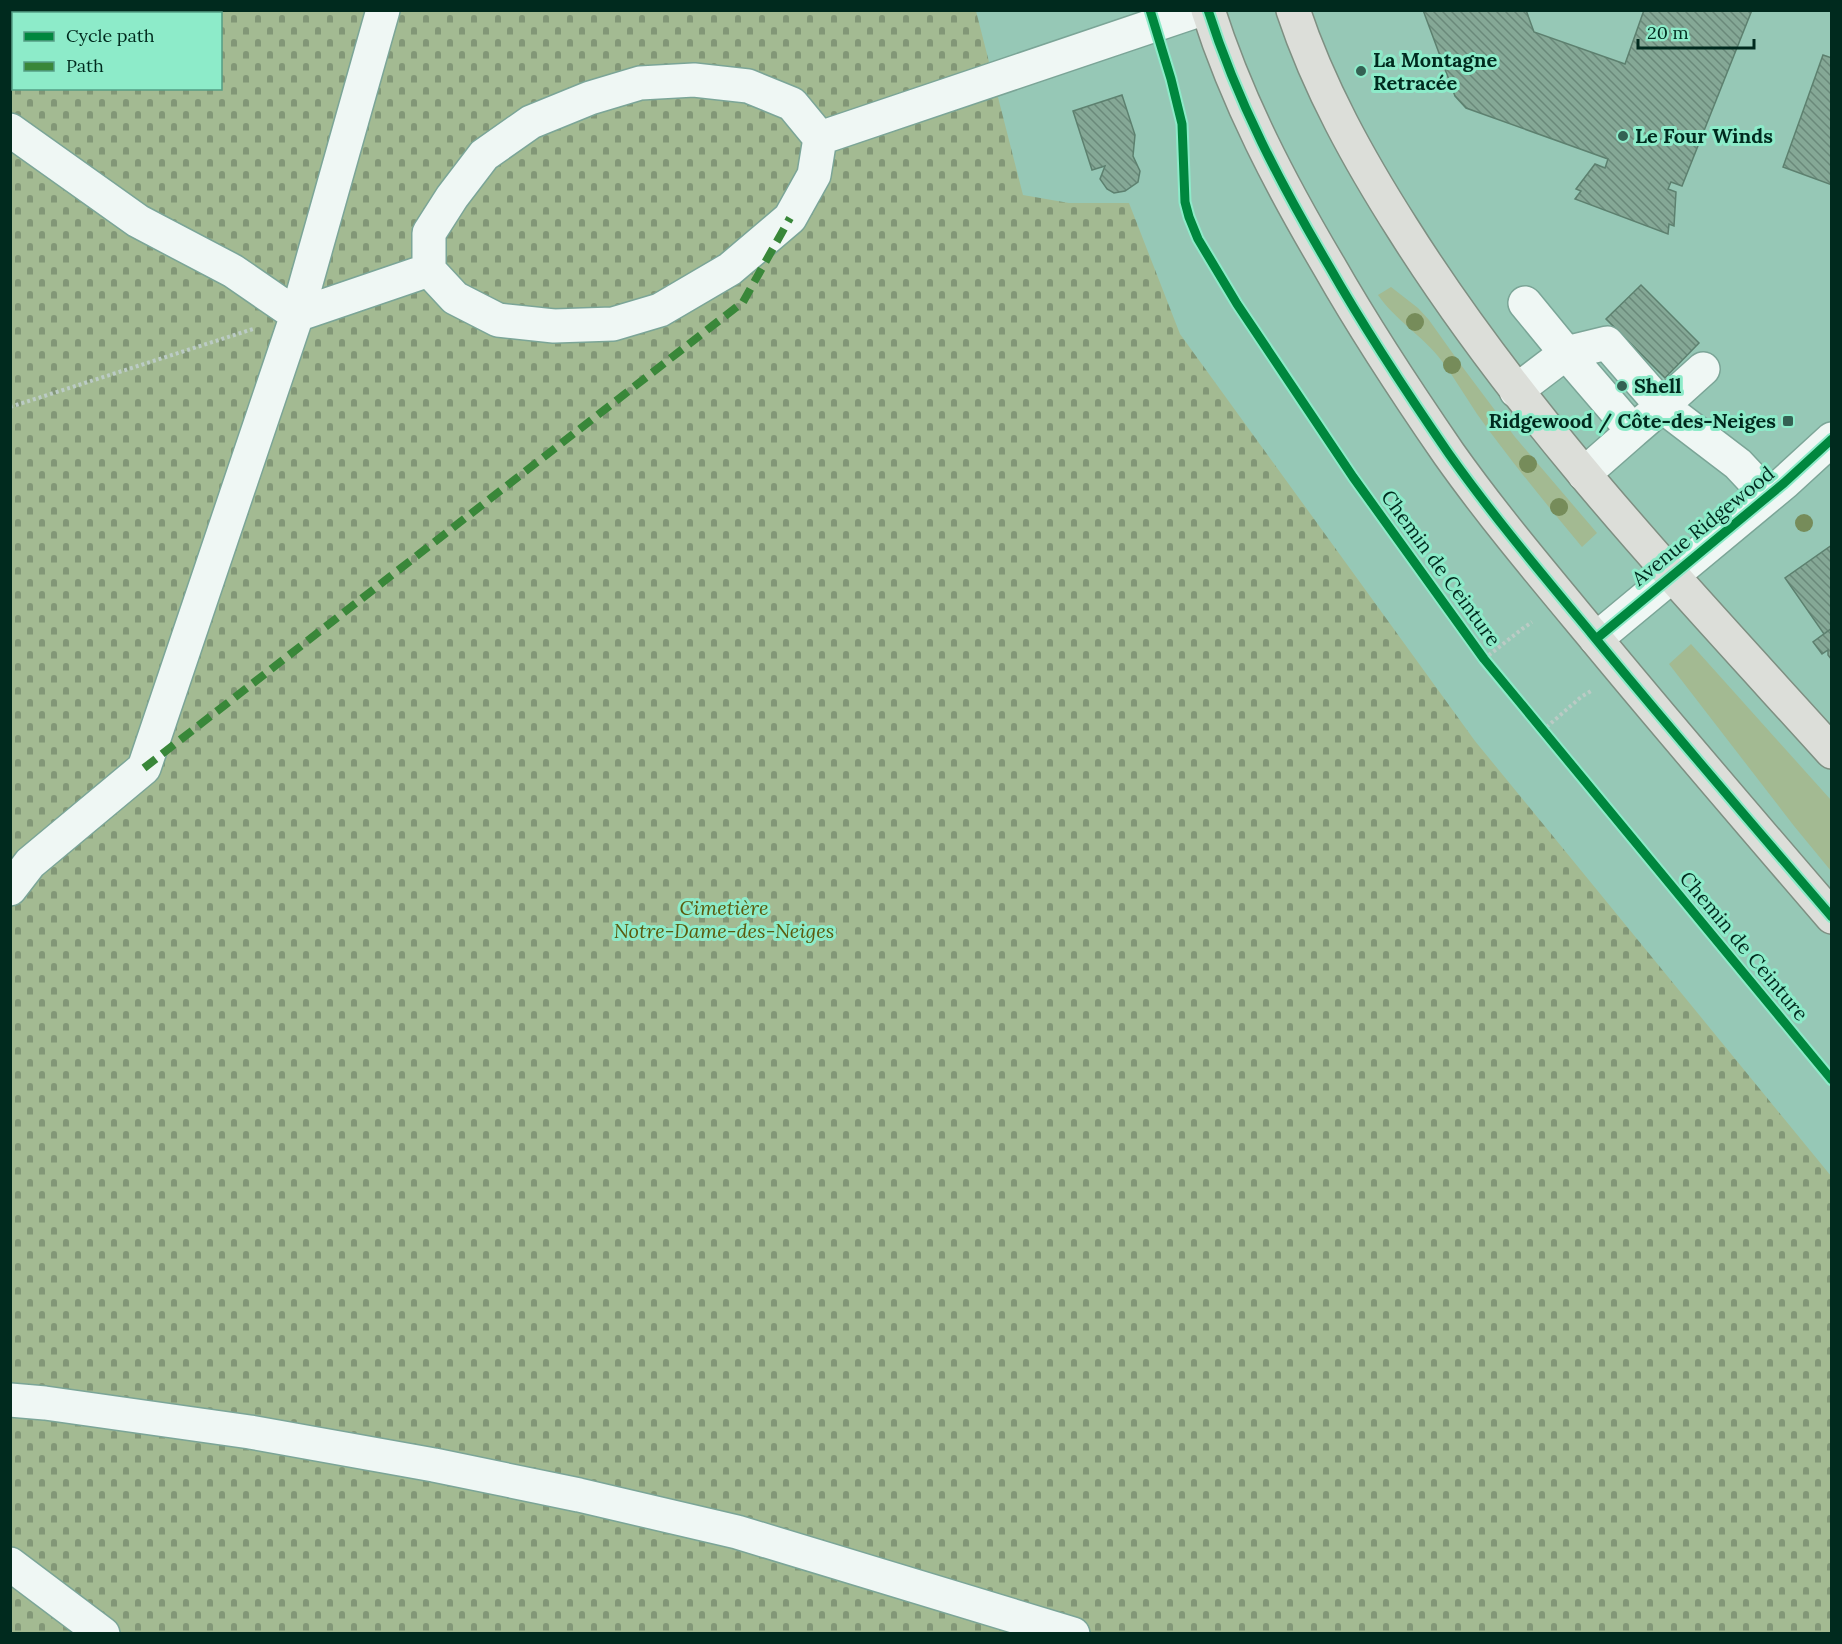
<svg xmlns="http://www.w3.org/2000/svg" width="1842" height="1644" font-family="Lora,serif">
  <defs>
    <pattern id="cemetery-stones" width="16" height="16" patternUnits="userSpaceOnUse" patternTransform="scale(1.5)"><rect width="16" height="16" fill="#a3ba92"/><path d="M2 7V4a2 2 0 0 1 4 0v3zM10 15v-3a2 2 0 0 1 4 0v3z" fill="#829777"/></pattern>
    <pattern id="building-back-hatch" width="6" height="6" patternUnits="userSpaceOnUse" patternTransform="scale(1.5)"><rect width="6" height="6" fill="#85a896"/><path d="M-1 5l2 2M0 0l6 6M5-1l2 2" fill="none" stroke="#6a897a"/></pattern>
  </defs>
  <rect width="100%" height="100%" fill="#96c8b6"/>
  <path fill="#a3ba92" d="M1391,287L1418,308L1429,320L1461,365L1515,437L1597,533L1582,547C1546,504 1510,460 1477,414C1465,396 1454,377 1441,360C1423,336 1395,320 1378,295Z
    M1691,644L1831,800V871L1794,826L1669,664Z"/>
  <path fill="url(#cemetery-stones)" fill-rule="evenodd" d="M11,11H976L1023,195L1069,203H1129L1180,334L1475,741L1831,1176V1633L11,1634ZM14,14H220V88H14Z"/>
  <path fill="url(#building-back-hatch)" stroke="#5d806f" stroke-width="1.5" d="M1423,10H1526L1534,32L1625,64L1644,10H1752L1682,186L1671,182L1668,189L1676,192L1674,226L1669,224L1668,234L1575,199L1581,191L1576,189L1595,164L1605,168L1608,159L1466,108L1455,96Z
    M1823,55L1832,58V185L1783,167Z
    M1122,95L1135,135L1133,156L1140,171L1138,182L1125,191L1114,193L1107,189L1100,179L1105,166L1092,170L1073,111Z
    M1641,285L1699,343L1665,378L1606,319Z
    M1832,545V628L1824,634L1785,578Z
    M1832,628V660L1828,655V650L1822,654L1813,642Z"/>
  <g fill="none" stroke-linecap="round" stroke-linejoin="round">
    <g stroke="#7ba597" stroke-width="36">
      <path id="minor" d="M694,80L748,86L792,104L820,138L814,175L790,218L730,269L660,310L613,324L554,326L498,320L455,298L429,270V233L452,197L484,155L531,122L590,98L640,83Z
        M10,130L138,221L233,271L297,315L383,10
        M820,138L1199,10
        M1525,303L1566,353L1607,343L1662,406L1633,431
        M1703,369L1662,406L1738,464L1768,496
        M1516,391L1566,353L1633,431L1584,474
        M1596,639L1784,483L1832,439
        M10,889L30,863L144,768L297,315L429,270
        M10,1400L45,1403L250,1432L434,1465L579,1495L737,1532L1073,1634
        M10,1564L103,1634"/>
    </g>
    <g stroke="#7e8f82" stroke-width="36">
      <path id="major" d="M1208,10C1237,101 1281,185 1329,266C1366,331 1407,393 1449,454C1493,516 1542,574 1591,633C1670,729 1751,823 1832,917
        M1293,10C1319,88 1359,160 1403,229C1524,421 1681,585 1832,752"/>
    </g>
    <path stroke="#bbcbc5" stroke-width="4" stroke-dasharray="3 3" stroke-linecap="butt" d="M10,407L253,329
      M1484,659L1522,629L1532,622
      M1542,731L1581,697L1591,691"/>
    <use href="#minor" stroke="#eff7f4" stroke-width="33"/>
    <use href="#major" stroke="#dcded9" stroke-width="33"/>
    <path stroke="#398739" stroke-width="8" stroke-dasharray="15 8" stroke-linecap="butt" d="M144,768L743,302L790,218"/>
    <g stroke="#8debc9" stroke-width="13">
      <path id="cycleway" d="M1150,10L1171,79L1182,124L1185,202L1189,217L1198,239L1237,304L1353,477L1484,659L1832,1080
        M1208,10C1237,101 1281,185 1329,266C1366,331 1407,393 1449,454C1493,516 1542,574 1591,633C1670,729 1751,823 1832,917
        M1596,639L1784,483L1832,439"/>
    </g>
    <use href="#cycleway" stroke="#00873e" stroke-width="9"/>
  </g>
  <g fill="#768c5a">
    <circle cx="1415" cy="322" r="9"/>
    <circle cx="1452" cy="365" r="9"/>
    <circle cx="1528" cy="464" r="9"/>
    <circle cx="1559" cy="507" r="9"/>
    <circle cx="1804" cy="523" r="9"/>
  </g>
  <g fill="#346153" stroke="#8debc9" stroke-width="2">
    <circle cx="1361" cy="71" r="6"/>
    <circle cx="1623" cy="136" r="6"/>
    <circle cx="1622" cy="386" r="6"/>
    <rect x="1782" y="415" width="12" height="12" rx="3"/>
  </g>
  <g text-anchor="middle" stroke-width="6" stroke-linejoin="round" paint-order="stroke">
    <g font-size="20" font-weight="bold" fill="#002a1e" stroke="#8debc9" text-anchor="start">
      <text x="1373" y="67">La Montagne<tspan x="1373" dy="23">Retracée</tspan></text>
      <text x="1635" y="143">Le Four Winds</text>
      <text x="1634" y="393">Shell</text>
      <text x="1776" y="428" text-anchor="end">Ridgewood / Côte-des-Neiges</text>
    </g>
    <g font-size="20" fill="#002a1e" stroke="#8debc9">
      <text transform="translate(1703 526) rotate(-39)" y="7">Avenue Ridgewood</text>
      <text transform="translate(1441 568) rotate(54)" y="7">Chemin de Ceinture</text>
      <text transform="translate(1744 946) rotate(50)" y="7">Chemin de Ceinture</text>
    </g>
    <g font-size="20" font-style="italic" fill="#5b5a0e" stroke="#8debc9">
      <text x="724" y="915">Cimetière<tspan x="724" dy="23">Notre-Dame-des-Neiges</tspan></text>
    </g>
  </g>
  <rect width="1842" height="1644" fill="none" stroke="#002a1e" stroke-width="24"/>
  <rect x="12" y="12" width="210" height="78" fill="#8debc9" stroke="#559e85" stroke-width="1.5"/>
  <rect x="24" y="32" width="30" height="9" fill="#00873e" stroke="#559e85" stroke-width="1.5"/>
  <text x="66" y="42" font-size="18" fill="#002a1e">Cycle path</text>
  <rect x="24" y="62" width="30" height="9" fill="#398739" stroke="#559e85" stroke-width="1.5"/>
  <text x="66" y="72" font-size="18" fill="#002a1e">Path</text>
  <path d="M1638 39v9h116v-9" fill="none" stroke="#002a1e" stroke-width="3"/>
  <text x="1647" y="39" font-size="18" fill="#002a1e" stroke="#8debc9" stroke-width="4.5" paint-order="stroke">20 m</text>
</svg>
